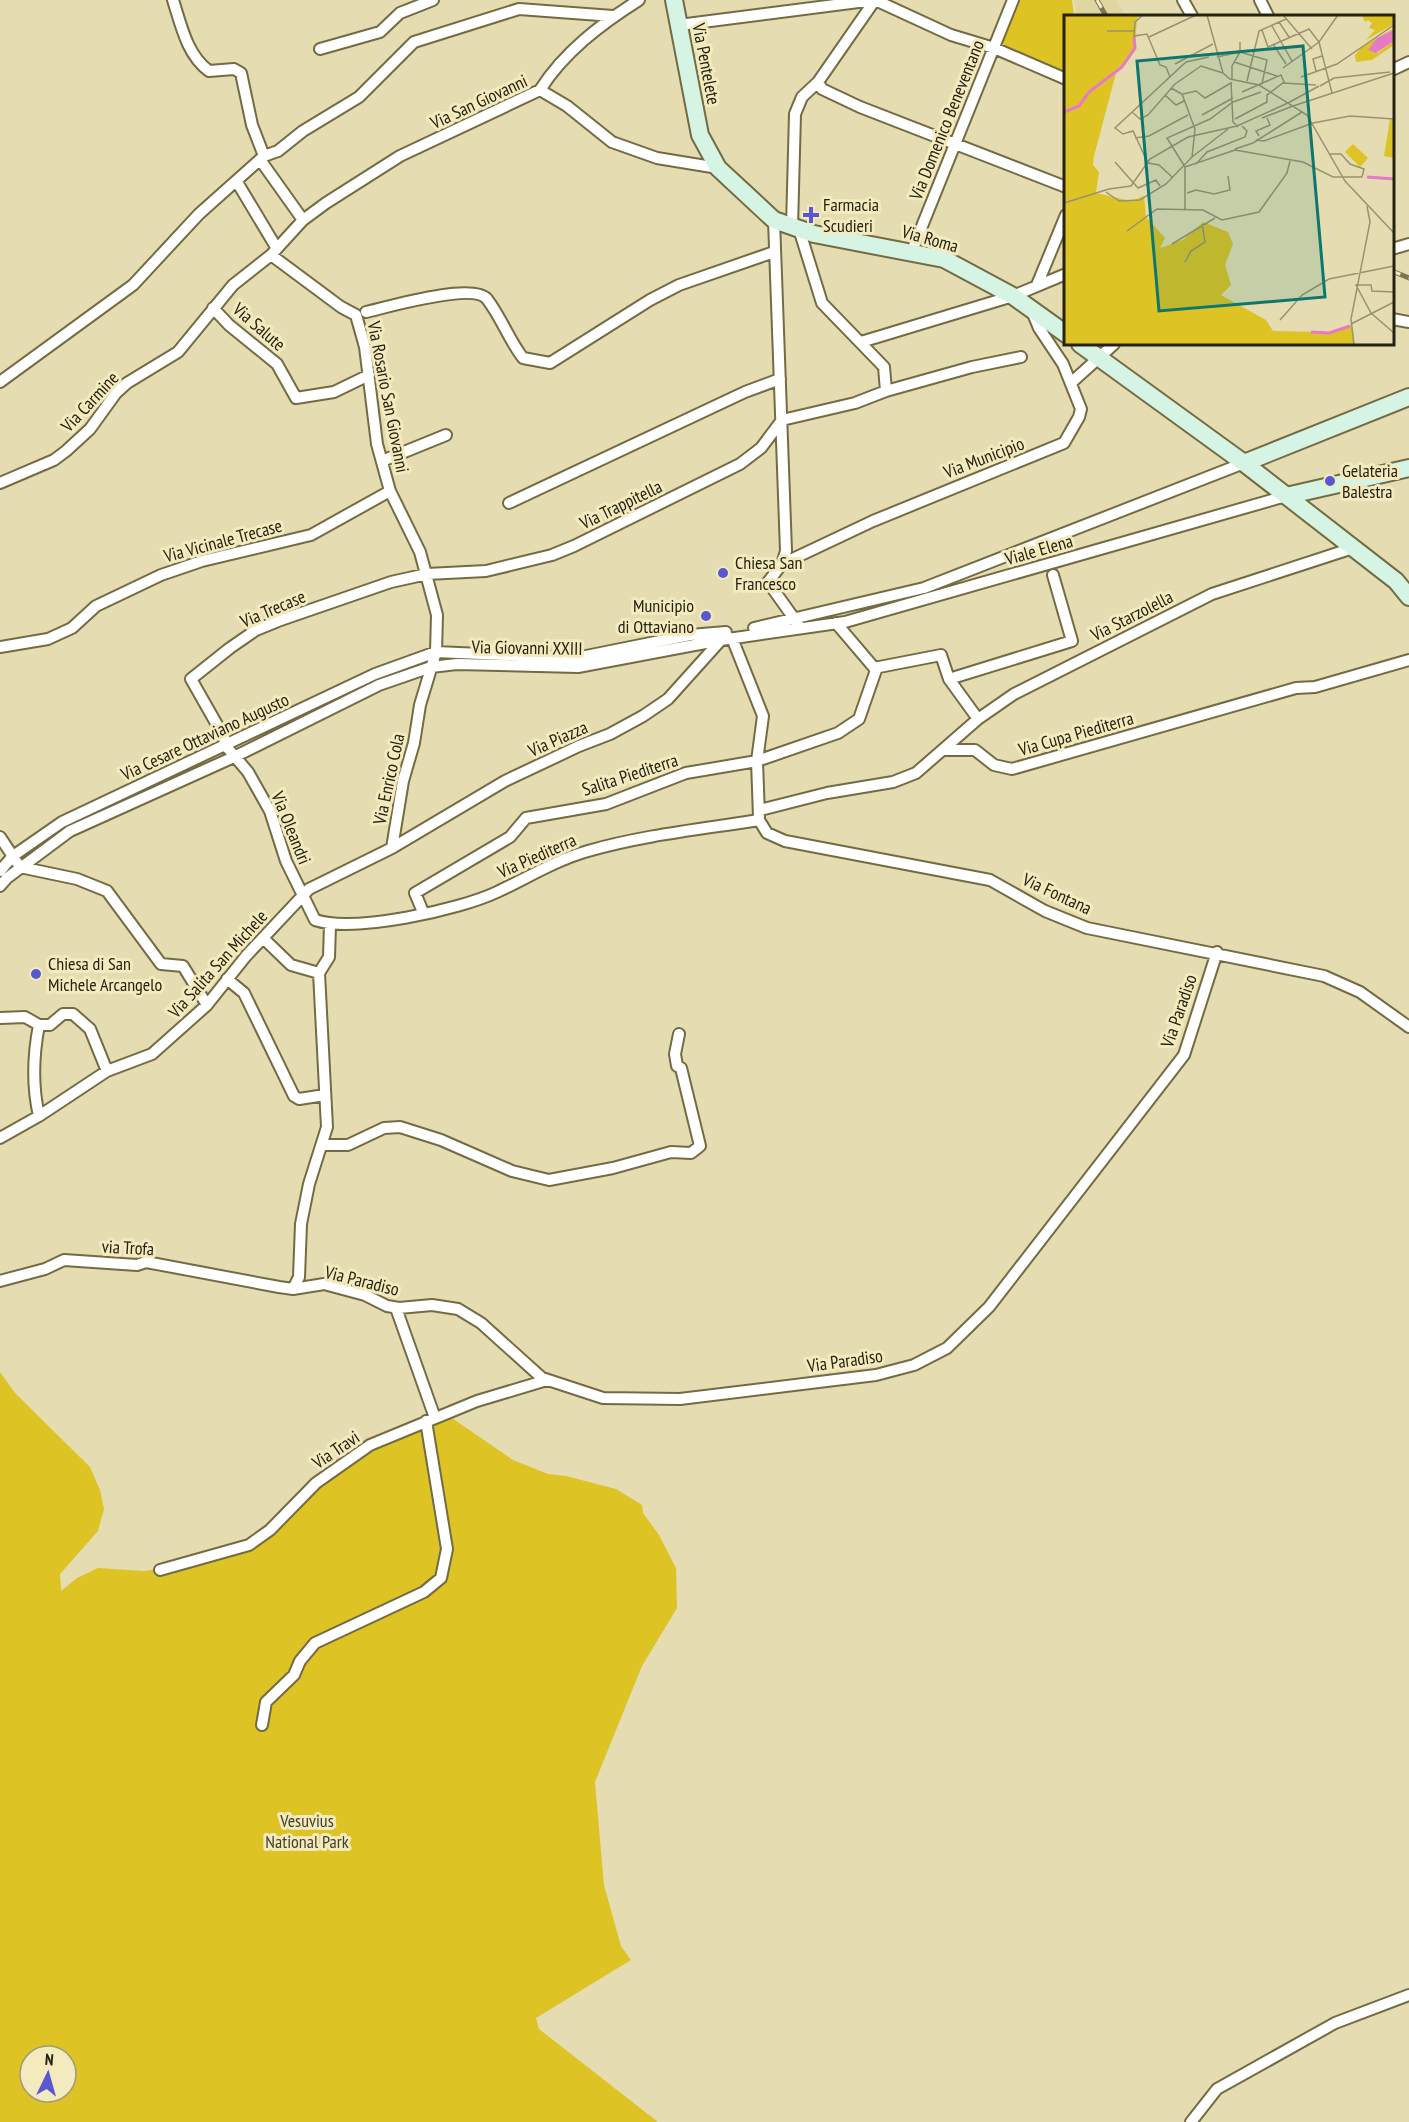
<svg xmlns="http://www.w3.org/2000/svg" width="1409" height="2122" font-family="'PT Sans Narrow',sans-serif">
  <rect width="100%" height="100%" fill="#e5ddb1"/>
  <path fill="#e0d6a2" d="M1074,0H1116L1126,16H1077Z"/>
  <path fill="#dec325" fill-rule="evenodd" d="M1020,0H1072L1074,16H1066L1065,71L1004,46L1003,42Z
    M0,1372L15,1393L90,1467L100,1490L104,1509L98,1531L60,1574L61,1591L77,1578L98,1568L144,1571L190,1564L258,1541L305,1490L354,1448L386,1436L439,1409L513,1460L548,1474L566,1476L616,1489L642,1505L643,1513L659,1535L676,1568L677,1608L642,1666L595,1782L604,1885L621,1946L631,1960L536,2018L539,2029L658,2122H0ZM30,2056H66V2092H30Z"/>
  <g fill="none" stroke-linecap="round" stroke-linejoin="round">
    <g stroke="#736b43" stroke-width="14">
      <path id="minor" d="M173,0C181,25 187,55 209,71L234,69L241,73L252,125L264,156
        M875,0L951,35L994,48L1066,79
        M1183,0L1192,16
        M1260,0L1268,16
        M679,25L874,0
        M320,49L380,32L400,13L433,0
        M1392,70L1409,62
        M818,82L822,89L860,107L1066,187
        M540,90C564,52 601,24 639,0
        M261,161L303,220
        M237,182L276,247
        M774,220L786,551L782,564L768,582L798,624
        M792,227L795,114L802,97L818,82L875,0
        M799,229L822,303L884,367L886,391
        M1392,249L1409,244
        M912,251L1013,0
        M1037,285L1066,215
        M213,308L229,325L277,364L296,398L334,392L369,375
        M366,312C388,307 473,282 487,299C501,317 509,340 523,358L550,363L650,300L679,285L774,252
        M1392,319L1409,322
        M861,342L1013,296L1066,274
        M0,382L133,285L199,214L264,156L278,151L303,131L359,97L414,42L519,9L613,16
        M1072,382L1114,344
        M382,461L446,435
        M0,483L54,460L66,451L90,429L116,393L127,383L178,352L233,285L271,255L303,220L326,203L400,156L540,90L567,106L612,142L657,158L718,168
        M509,503L745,392L780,379
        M782,564L873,521L1064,443L1079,417L1081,409L1063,364L1039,328L1032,311
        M754,628L924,588L1244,463
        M732,638L763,716L757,761L759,817
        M0,647L48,639L72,628L96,606L161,575L202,561L311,535L390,491
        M874,668L941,655L949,679
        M978,719L949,679L1072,641L1053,575
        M945,750H975L994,765L1012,769L1296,688L1315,687L1409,660
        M760,810L827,793L893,782L916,773L978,719L1014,694L1212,594L1353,548
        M759,820C703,829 643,835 588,851C556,860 527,878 497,892C459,910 354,933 315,920L286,861L270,811L248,772L225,745L224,737L191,679L230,648L256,630L278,621L391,582L427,574L486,571L552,555L574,546L740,464L761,448L782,420L855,403L886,391L972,367L1021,357
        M759,820L767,833L785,841L990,880L1045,911L1087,928L1324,976L1360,992L1409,1027
        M0,837L20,867L77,879L107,891L161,964L183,966L207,1005
        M392,848L505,781L579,746L610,734L643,716L668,699L721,640
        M0,871L13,856L62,822L375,674L436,652L576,658L690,635L726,632
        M0,886L7,878L70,831L236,756L379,685L431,667L457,664L578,667L721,640L845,622L1286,496
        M423,912L415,893L510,837L526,818L606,804L686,773L757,761L838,733L859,719L876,670L836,623
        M263,938L291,965L319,973
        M227,979L244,993L294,1096L299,1099L325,1095
        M0,1018L25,1017L39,1025H50L63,1014H73L90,1029L107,1071
        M39,1116C32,1086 33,1056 39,1025
        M0,1138L39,1116L107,1071L152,1054L207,1005L246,956L309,889L392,848L403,781L414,743L420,705L436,652L437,615L420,552L390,491L377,444L365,347L356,315L341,307L271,255
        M323,1145H348L384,1128L400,1127L441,1140L512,1171L549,1180L613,1168L671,1152L691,1153L700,1146L681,1068L677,1066L675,1054L679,1034
        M0,1281L45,1269L64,1260L137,1265L146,1262L279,1287L293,1289L324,1284L365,1295L387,1306L399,1308L432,1305L458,1309L481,1323L542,1378L603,1398L680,1399L876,1375L914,1365L947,1348L989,1307L1184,1055L1217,952
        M293,1289L299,1277L301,1224L309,1184L327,1127L319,973L329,957L330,925
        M396,1308L435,1418
        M160,1570L249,1545L270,1530L316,1483L370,1445L477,1401L547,1380
        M262,1725L266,1702L294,1675L300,1661L315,1643L424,1592L441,1578L447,1549L426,1421
        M1191,2122L1217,2089L1335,2023L1409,1995"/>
    </g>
    <g stroke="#736b43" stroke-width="20">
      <path id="secondary" d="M674,0L700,135L718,168L774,220L814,234L944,259L1013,296L1066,334
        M1080,344L1244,463L1396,581L1409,597
        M1244,463L1409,397
        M1286,496L1409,468"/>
    </g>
    <use href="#minor" stroke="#fff" stroke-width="10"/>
    <use href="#secondary" stroke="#d6f4e4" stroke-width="16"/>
    <g stroke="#7c7659" stroke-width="5">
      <path id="rail" d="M1097,0L1106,16
        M1392,271L1409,278"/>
    </g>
    <use href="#rail" stroke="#f3eabe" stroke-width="3" stroke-dasharray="9" stroke-linecap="butt"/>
  </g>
  <g fill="#5958d0" stroke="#f3eabe" stroke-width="2">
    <path d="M808 206h6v6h6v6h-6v6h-6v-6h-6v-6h6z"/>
    <circle cx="1330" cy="481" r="6"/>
    <circle cx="723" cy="573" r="6"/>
    <circle cx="706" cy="616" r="6"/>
    <circle cx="36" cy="974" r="6"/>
  </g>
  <g text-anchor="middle" stroke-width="6" stroke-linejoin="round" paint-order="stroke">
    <g font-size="18" fill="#252211" stroke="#f3eabe">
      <text transform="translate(706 64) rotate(79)" y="6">Via Pentelete</text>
      <text transform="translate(479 102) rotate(-25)" y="6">Via San Giovanni</text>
      <text transform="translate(947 120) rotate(-68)" y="6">Via Domenico Beneventano</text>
      <text transform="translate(930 239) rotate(16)" y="6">Via Roma</text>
      <text transform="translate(259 327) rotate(41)" y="6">Via Salute</text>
      <text transform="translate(388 397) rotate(79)" y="6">Via Rosario San Giovanni</text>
      <text transform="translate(90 402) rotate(-47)" y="6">Via Carmine</text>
      <text transform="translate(984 458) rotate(-21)" y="6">Via Municipio</text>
      <text transform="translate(621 505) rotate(-26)" y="6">Via Trappitella</text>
      <text transform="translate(223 541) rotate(-15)" y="6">Via Vicinale Trecase</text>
      <text transform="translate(1039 550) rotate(-16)" y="6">Viale Elena</text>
      <text transform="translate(273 609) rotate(-23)" y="6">Via Trecase</text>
      <text transform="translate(1132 616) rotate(-27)" y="6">Via Starzolella</text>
      <text transform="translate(527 648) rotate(1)" y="6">Via Giovanni XXIII</text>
      <text transform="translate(1076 734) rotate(-16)" y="6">Via Cupa Piediterra</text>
      <text transform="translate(205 737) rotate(-25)" y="6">Via Cesare Ottaviano Augusto</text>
      <text transform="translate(558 739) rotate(-24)" y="6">Via Piazza</text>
      <text transform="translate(630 775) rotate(-18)" y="6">Salita Piediterra</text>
      <text transform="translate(389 779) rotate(-78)" y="6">Via Enrico Cola</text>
      <text transform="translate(291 828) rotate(68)" y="6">Via Oleandri</text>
      <text transform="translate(537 856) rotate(-24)" y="6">Via Piediterra</text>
      <text transform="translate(1057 894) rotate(25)" y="6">Via Fontana</text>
      <text transform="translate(218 964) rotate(-48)" y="6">Via Salita San Michele</text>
      <text transform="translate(1179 1011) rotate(-71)" y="6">Via Paradiso</text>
      <text transform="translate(128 1248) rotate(3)" y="6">via Trofa</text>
      <text transform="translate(362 1281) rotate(14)" y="6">Via Paradiso</text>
      <text transform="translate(845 1361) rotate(-8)" y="6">Via Paradiso</text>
      <text transform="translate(336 1450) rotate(-34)" y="6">Via Travi</text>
    </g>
    <g font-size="18" fill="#252211" stroke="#f3eabe" text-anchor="start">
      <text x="823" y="211">Farmacia<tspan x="823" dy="21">Scudieri</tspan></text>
      <text x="1342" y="477">Gelateria<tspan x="1342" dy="21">Balestra</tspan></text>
      <text x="735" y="569">Chiesa San<tspan x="735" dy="21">Francesco</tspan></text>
      <text x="694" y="612" text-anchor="end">Municipio<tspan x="694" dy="21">di Ottaviano</tspan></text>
      <text x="48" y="970">Chiesa di San<tspan x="48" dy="21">Michele Arcangelo</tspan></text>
    </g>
    <g font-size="18" fill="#443f27" stroke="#f3eabe">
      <text x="307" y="1827">Vesuvius<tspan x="307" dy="21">National Park</tspan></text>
    </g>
  </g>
  <g transform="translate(1064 15)">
    <rect width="330" height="330" fill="#e5ddb1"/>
    <path d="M0,0H79L73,3L71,35L52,58L30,141L29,150L35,157L32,178L67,186L80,181L82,202L101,223L96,233L119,225L139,207L164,217L169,229L161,250L167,270L157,280L202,305L209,316L264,317L288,310L291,330H0ZM298,0H330V9L302,25L311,15L305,13L308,8L304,5L301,7ZM330,13L312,39L330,26V30L308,45L292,47L291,40L298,32ZM326,104L330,105V143L320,141ZM289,129L304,143L296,152L281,137Z" fill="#dec325"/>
    <path d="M330,15V26L312,38L304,35L313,23Z" fill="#e779c9"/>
    <path fill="none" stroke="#e779c9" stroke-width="3" d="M0,97L15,91L25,77L58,52L71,33L70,22M303,162L330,164M247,317L265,318L286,311"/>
    <path fill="none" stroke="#989271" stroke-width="1.5" d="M79,0L71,7L70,21L83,19L96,50L102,52L106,62M143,0L159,58L166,64L195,70L243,100L281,166L330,218M219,0L248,34M215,7L225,22M208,11L228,46M198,15L204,32L245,14L255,27L268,78M43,16H70M85,22L132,0M209,29L222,49M153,42L176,37L203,45L198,69M170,47L213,61M111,49L149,29M219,53L255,27L274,0M252,56L249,44L258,41M237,62L273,49L330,10M168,65V51L176,37V27M183,66L195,16L222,4M167,67L169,107L174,112M219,68L252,70M256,71L270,63L326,57M178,77L217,60L220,67L203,80M119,79L132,76L141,83L167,68M101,80L112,90L120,86M224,88L255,71M229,91L330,58M68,97L76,104L84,100L111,69L137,51L159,58M138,100L169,83M198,103L229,91M171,104L203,87V79M195,121L192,116L206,110L203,103M71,123L85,121L124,100M192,125L200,126L249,108L286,101L330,104M171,134L189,128L238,97M171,135L239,147L269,162H298L300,154L286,149L277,139H266M128,142L164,114M51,147L74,173L92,165L96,171M132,149L143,137L181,122L183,116L178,111M121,152L103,123L146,104L169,87L197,77M121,152L171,135M108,162L95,150L84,148L69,116L59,119L51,113L122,47L145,42M42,177L55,186L76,185L102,169L128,142L131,114L118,79L107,73M123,178L132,175L150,179L166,175L164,161M0,188L45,174L67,171L86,144L124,122L173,111L224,88M121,195V152M63,216L93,194L139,195L158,205L195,197L223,158L226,146M108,229L151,203M121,247L127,236L141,227L138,209M330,277L308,276L307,270H292L307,298L330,318M216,305L238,280L265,264L330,251M287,309L330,287M290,330L287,304L306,207L303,191"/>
    <path fill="#0f766e" fill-opacity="0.15" stroke="#0f766e" stroke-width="3" d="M239,31L261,282L95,296L73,46Z"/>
    <rect width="330" height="330" fill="none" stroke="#252211" stroke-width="3"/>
  </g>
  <g transform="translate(48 2074) rotate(5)"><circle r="28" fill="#f3eabe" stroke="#a19a79" stroke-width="1.5"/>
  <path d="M0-4.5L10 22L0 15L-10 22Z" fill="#5958d0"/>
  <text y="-9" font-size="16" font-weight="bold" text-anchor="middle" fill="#252211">N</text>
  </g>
</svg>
